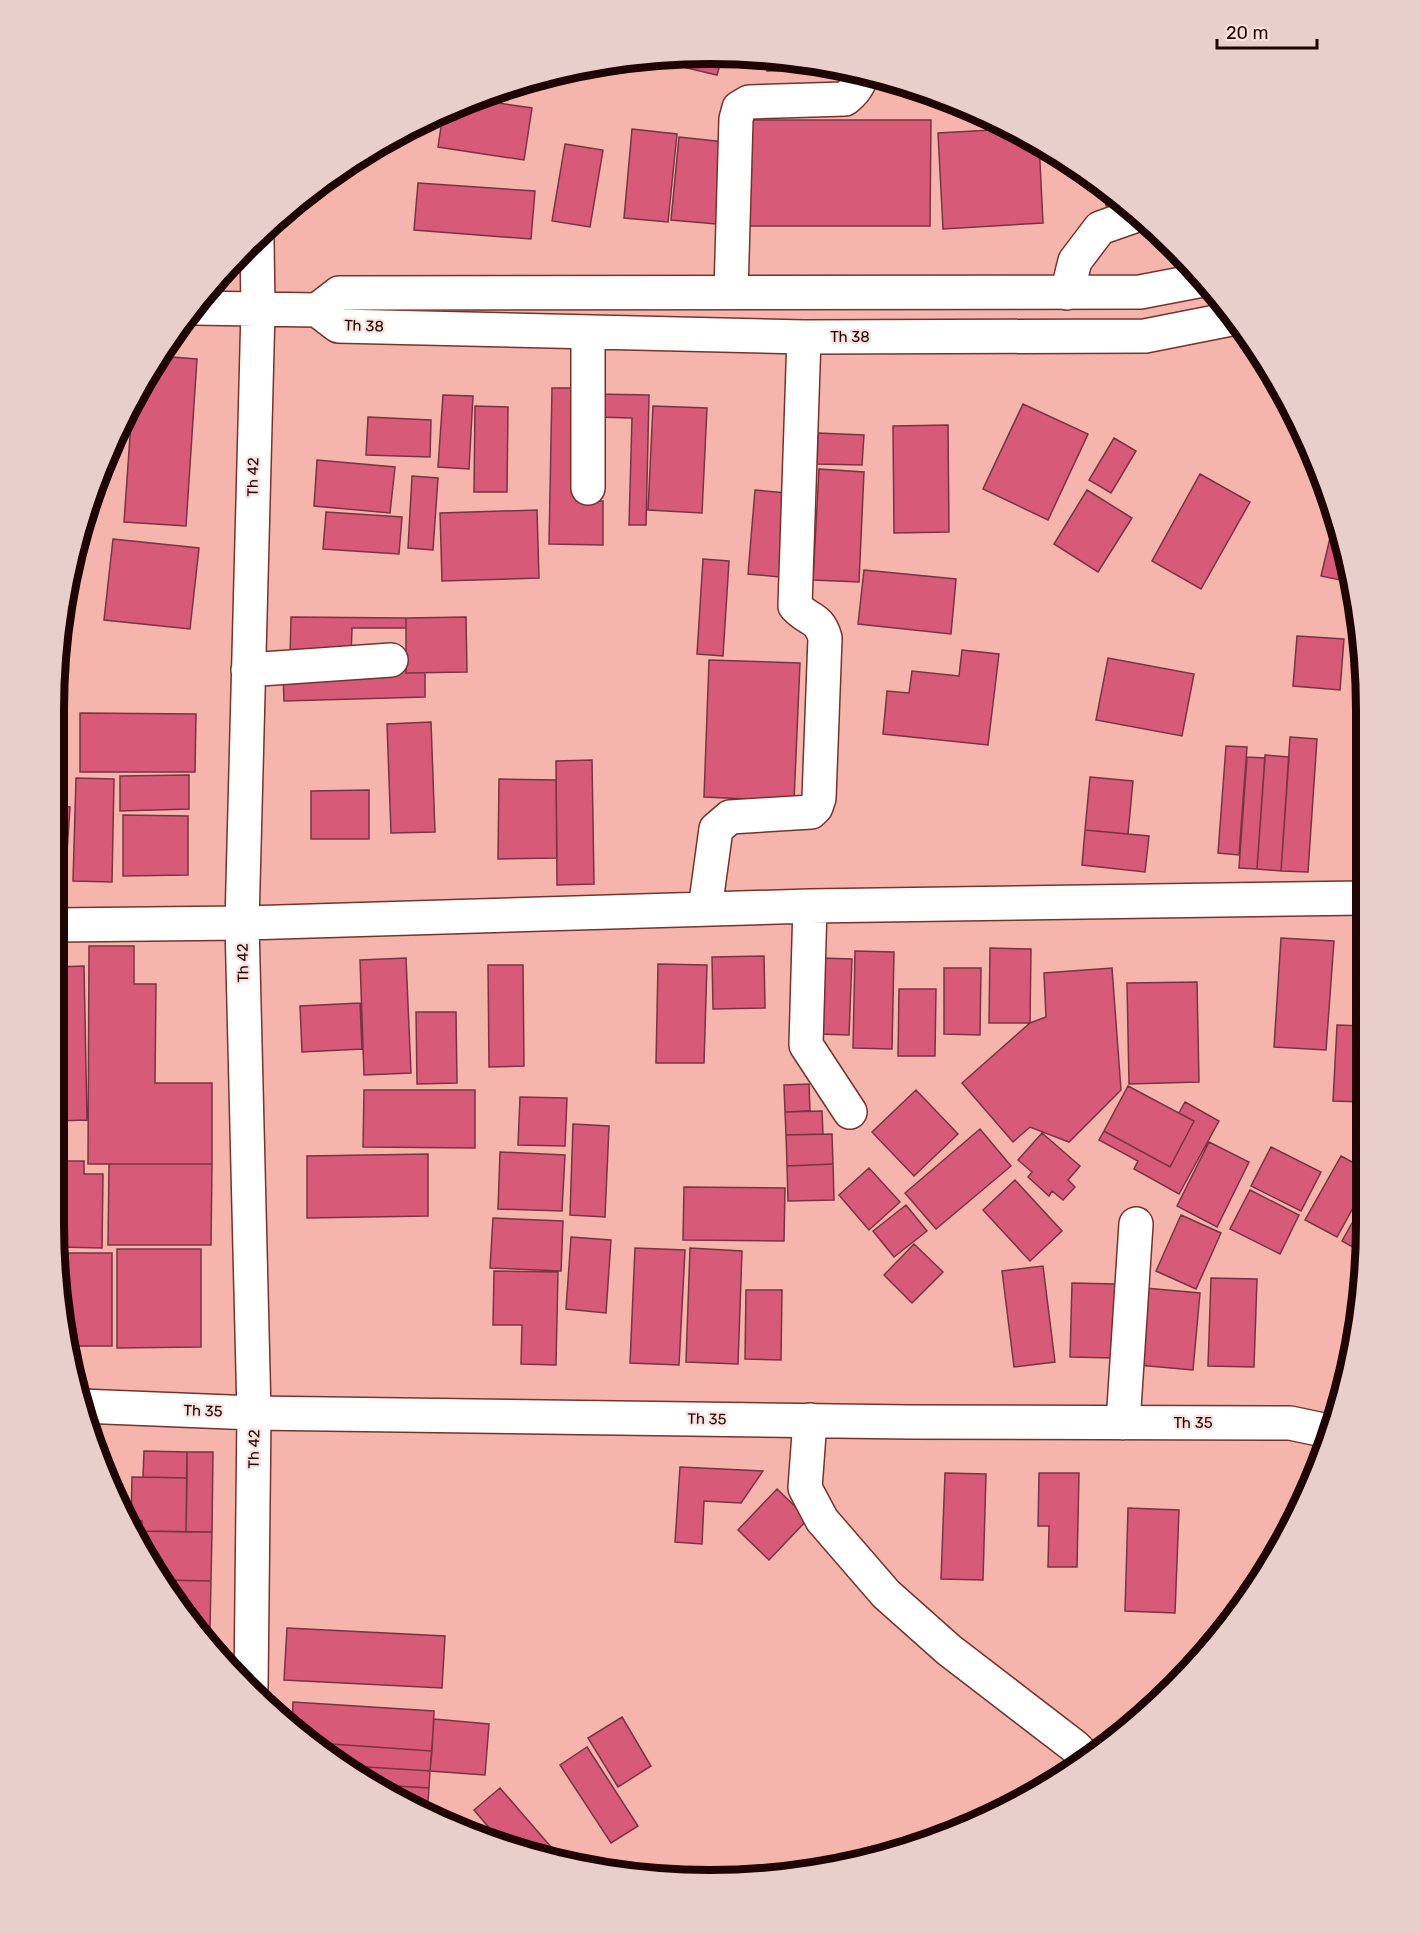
<svg xmlns="http://www.w3.org/2000/svg" width="1421" height="1934" font-family="Rubik,sans-serif">
  <rect width="100%" height="100%" fill="#f6b5ac"/>
  <path fill="#d85a79" stroke="#783443" stroke-width="1.5" d="M667,55L722,57L717,75L649,59Z
    M767,59L796,60L837,70L767,71Z
    M557,74L556,80L537,78L540,76Z
    M478,100L532,108L524,160L438,147L443,113Z
    M745,120H931L930,226H744Z
    M632,129L677,134L668,222L624,218Z
    M1010,129L1039,142L1043,223L943,229L938,133Z
    M679,137L725,142L716,224L671,220Z
    M565,144L603,150L590,227L552,221Z
    M418,183L535,191L531,239L414,230Z
    M1101,187L1129,206L1108,212Z
    M159,356L197,359L186,526L124,522L132,408Z
    M552,388H578L576,501H603V545L549,544Z
    M595,394L649,395L646,525H629L632,418L595,417Z
    M443,395L473,396L469,469L438,467Z
    M1023,404L1088,434L1048,520L983,489Z
    M475,406L508,407L507,492H474Z
    M653,406L707,408L702,513L648,510Z
    M368,417L431,420L430,457L366,455Z
    M948,425L949,532L894,533L893,426Z
    M818,433L864,435L862,465L817,464Z
    M1114,438L1136,451L1111,493L1089,480Z
    M317,460L395,467L390,513L314,506Z
    M819,469L864,472L859,582L813,580Z
    M1200,474L1250,502L1201,589L1152,561Z
    M412,476L438,478L433,550L408,548Z
    M755,490L787,493L780,577L748,574Z
    M1087,490L1132,518L1098,572L1054,544Z
    M537,510L539,578L442,581L440,513Z
    M326,512L402,517L399,554L323,549Z
    M1334,521L1350,582L1321,576Z
    M113,539L199,548L190,629L104,620Z
    M703,559L729,561L723,656L697,654Z
    M864,570L956,579L951,634L858,624Z
    M291,617L406,618V628H352L351,658H290Z
    M466,617L467,672L406,673V618Z
    M1297,636L1344,639L1340,690L1293,686Z
    M962,650L999,654L988,745L883,734L887,691L909,693L912,671L959,676Z
    M1108,658L1194,674L1182,736L1096,720Z
    M709,660L800,663L794,801L704,797Z
    M406,669V673H425V697L284,701L283,672Z
    M80,713L196,714L195,772H80Z
    M431,722L435,832L391,833L387,724Z
    M1290,737L1317,739L1308,872L1281,871Z
    M1226,746L1247,747L1239,855L1218,853Z
    M1265,755L1289,757L1281,871L1257,869Z
    M1247,757L1265,758L1257,869L1239,868Z
    M592,760L594,884L557,885L556,761Z
    M189,775V809L120,811V776Z
    M1090,777L1133,781L1128,834L1085,830Z
    M76,778L114,779L112,882L73,881Z
    M499,779L556,780L557,858L498,859Z
    M369,790V839H311V791Z
    M54,806L70,807L66,868L54,867Z
    M123,815L188,816V875L123,876Z
    M1085,830L1149,836L1145,872L1082,865Z
    M1281,938L1334,941L1326,1050L1274,1047Z
    M89,946H134V984H156L155,1083H212V1164H88Z
    M990,948L1031,949L1030,1023H989Z
    M855,951L894,952L892,1049L853,1048Z
    M764,956L765,1008L713,1009L712,957Z
    M406,958L411,1073L364,1075L360,960Z
    M821,958L852,959L849,1035L818,1034Z
    M658,964L707,965L704,1063H656Z
    M488,965H523L524,1066L489,1067Z
    M84,966L87,1120L54,1121V967Z
    M944,968H981L980,1035L944,1034Z
    M1112,968L1121,1090L1069,1142L1030,1127L1013,1142L962,1083L1030,1023L1046,1017L1044,973Z
    M1197,982L1199,1082L1129,1084L1127,983Z
    M899,989H936L935,1056H898Z
    M360,1003L362,1049L302,1052L300,1006Z
    M416,1012H456L457,1083L417,1084Z
    M1337,1025L1364,1026V1102L1333,1101Z
    M809,1084L810,1111L785,1112L784,1085Z
    M1128,1086L1194,1121L1170,1167L1104,1131Z
    M364,1090H475V1148L363,1147Z
    M916,1090L958,1134L914,1176L872,1132Z
    M520,1097L567,1098L565,1146L518,1145Z
    M1185,1102L1219,1121L1179,1194L1134,1169L1138,1161L1099,1140L1104,1131L1170,1167L1194,1121L1179,1113Z
    M822,1111L823,1134L786,1135L785,1112Z
    M573,1124L609,1126L605,1217L570,1215Z
    M980,1129L1011,1166L936,1229L905,1193Z
    M1042,1133L1080,1166L1068,1180L1075,1187L1063,1200L1052,1191L1049,1196L1028,1177L1032,1172L1018,1160Z
    M832,1134L833,1164L787,1166L786,1135Z
    M1209,1142L1249,1162L1217,1227L1177,1206Z
    M1271,1147L1321,1172L1301,1211L1251,1186Z
    M500,1152L565,1155L562,1211L498,1209Z
    M428,1154V1216L307,1218V1156Z
    M1341,1156L1365,1169V1186L1337,1237L1305,1220Z
    M54,1161H84V1174H103L102,1248L57,1247L54,1223Z
    M109,1164H212L211,1245H108Z
    M833,1164L834,1200L788,1201L787,1166Z
    M869,1168L900,1202L869,1230L839,1195Z
    M1015,1180L1062,1231L1030,1261L983,1210Z
    M684,1187L785,1188L784,1241L683,1240Z
    M1250,1190L1299,1215L1280,1254L1230,1229Z
    M1365,1200V1254L1342,1241Z
    M906,1205L927,1231L894,1257L873,1231Z
    M1181,1215L1221,1233L1196,1289L1156,1271Z
    M493,1218L563,1221L561,1271L490,1268Z
    M571,1237L611,1240L606,1313L566,1309Z
    M914,1244L943,1272L912,1303L884,1275Z
    M635,1248L685,1250L679,1365L630,1363Z
    M690,1248L742,1251L738,1364L686,1362Z
    M117,1249H201V1347L117,1348Z
    M58,1251H65V1305Z
    M68,1253H112V1346H70L68,1330Z
    M1043,1266L1055,1362L1014,1367L1002,1271Z
    M494,1271L558,1272L556,1365L521,1364L522,1325H493Z
    M1211,1278L1257,1279L1254,1367L1208,1366Z
    M1072,1283L1116,1284L1113,1358L1070,1357Z
    M1145,1288L1200,1293L1193,1370L1138,1365Z
    M746,1290H782L781,1360L745,1359Z
    M144,1451L187,1452V1478L143,1477Z
    M187,1452H213L212,1532H186Z
    M680,1467L763,1471L741,1503L704,1501L702,1544L675,1542Z
    M945,1473L986,1474L983,1580L941,1579Z
    M1039,1473H1079L1077,1567H1048L1049,1526H1038Z
    M132,1477L187,1478L186,1532L142,1531V1521H131Z
    M777,1489L808,1519L769,1560L738,1530Z
    M1128,1508L1179,1510L1175,1613L1125,1611Z
    M126,1521H142V1548Z
    M142,1531L212,1532L211,1581L160,1580L142,1548Z
    M160,1580L211,1581L210,1628H199L164,1588Z
    M199,1628H210V1640Z
    M287,1628L445,1636L442,1688L284,1680Z
    M293,1702L434,1711L432,1751L316,1743L292,1727Z
    M622,1717L651,1766L618,1787L588,1738Z
    M434,1719L489,1724L485,1775L430,1771Z
    M316,1743L432,1751L430,1771L351,1766Z
    M587,1747L638,1826L611,1843L560,1765Z
    M351,1766L430,1771L429,1788L380,1785Z
    M380,1785L429,1788L427,1815L420,1812Z
    M500,1788L564,1862L540,1858L503,1844L474,1810Z"/>
  <g fill="none" stroke-linecap="round" stroke-linejoin="round">
    <g stroke="#76332c" stroke-width="36">
      <path id="minor" d="M731,292L736,119L739,108L749,102L845,99C854,92 858,86 862,75
        M1067,293L1075,261L1100,228L1140,214
        M194,308L317,310
        M317,310L338,326L804,337L1145,336L1236,318
        M317,310L339,293L1140,292L1203,280
        M588,332V488
        M248,670L391,660
        M810,906L806,1045L850,1112
        M705,909L716,829L730,817L811,812L816,807L819,798L825,638C819,616 808,621 795,606L804,337
        M54,925L242,923L810,906L1363,898
        M81,1406L254,1413L910,1422L1290,1423L1333,1432
        M810,1420L805,1488L822,1520L886,1594L949,1650L1074,1746L1086,1758
        M1123,1423L1136,1224
        M251,1687L254,1413L242,923L258,310L257,240"/>
    </g>
    <use href="#minor" stroke="#fff" stroke-width="33"/>
  </g>
  <g text-anchor="middle" stroke-width="4.5" stroke-linejoin="round" paint-order="stroke">
    <g font-size="15" fill="#1e0403" stroke="#fbe1dd">
      <text transform="translate(364 326) rotate(2)" y="5">Th 38</text>
      <text x="850" y="342">Th 38</text>
      <text transform="translate(253 477) rotate(-89)" y="5">Th 42</text>
      <text transform="translate(243 963) rotate(-91)" y="5">Th 42</text>
      <text transform="translate(203 1411) rotate(2)" y="5">Th 35</text>
      <text transform="translate(707 1419) rotate(1)" y="5">Th 35</text>
      <text x="1193" y="1428">Th 35</text>
      <text transform="translate(254 1449) rotate(-89)" y="5">Th 42</text>
    </g>
  </g>
  <path d="M0 0H1421V1934H0ZM710 64H710A646 646 0 0 1 1356 710V1224A646 646 0 0 1 710 1870H710A646 646 0 0 1 64 1224V710A646 646 0 0 1 710 64Z" fill="#e9cfcc" fill-rule="evenodd"/>
  <path fill="none" stroke="#1e0403" stroke-width="8" d="M710 64H710A646 646 0 0 1 1356 710V1224A646 646 0 0 1 710 1870H710A646 646 0 0 1 64 1224V710A646 646 0 0 1 710 64Z"/>
  <path d="M1217 39v9h100v-9" fill="none" stroke="#1e0403" stroke-width="3"/>
  <text x="1226" y="39" font-size="18" fill="#1e0403" stroke="#fbe1dd" stroke-width="4.5" paint-order="stroke">20 m</text>
</svg>
